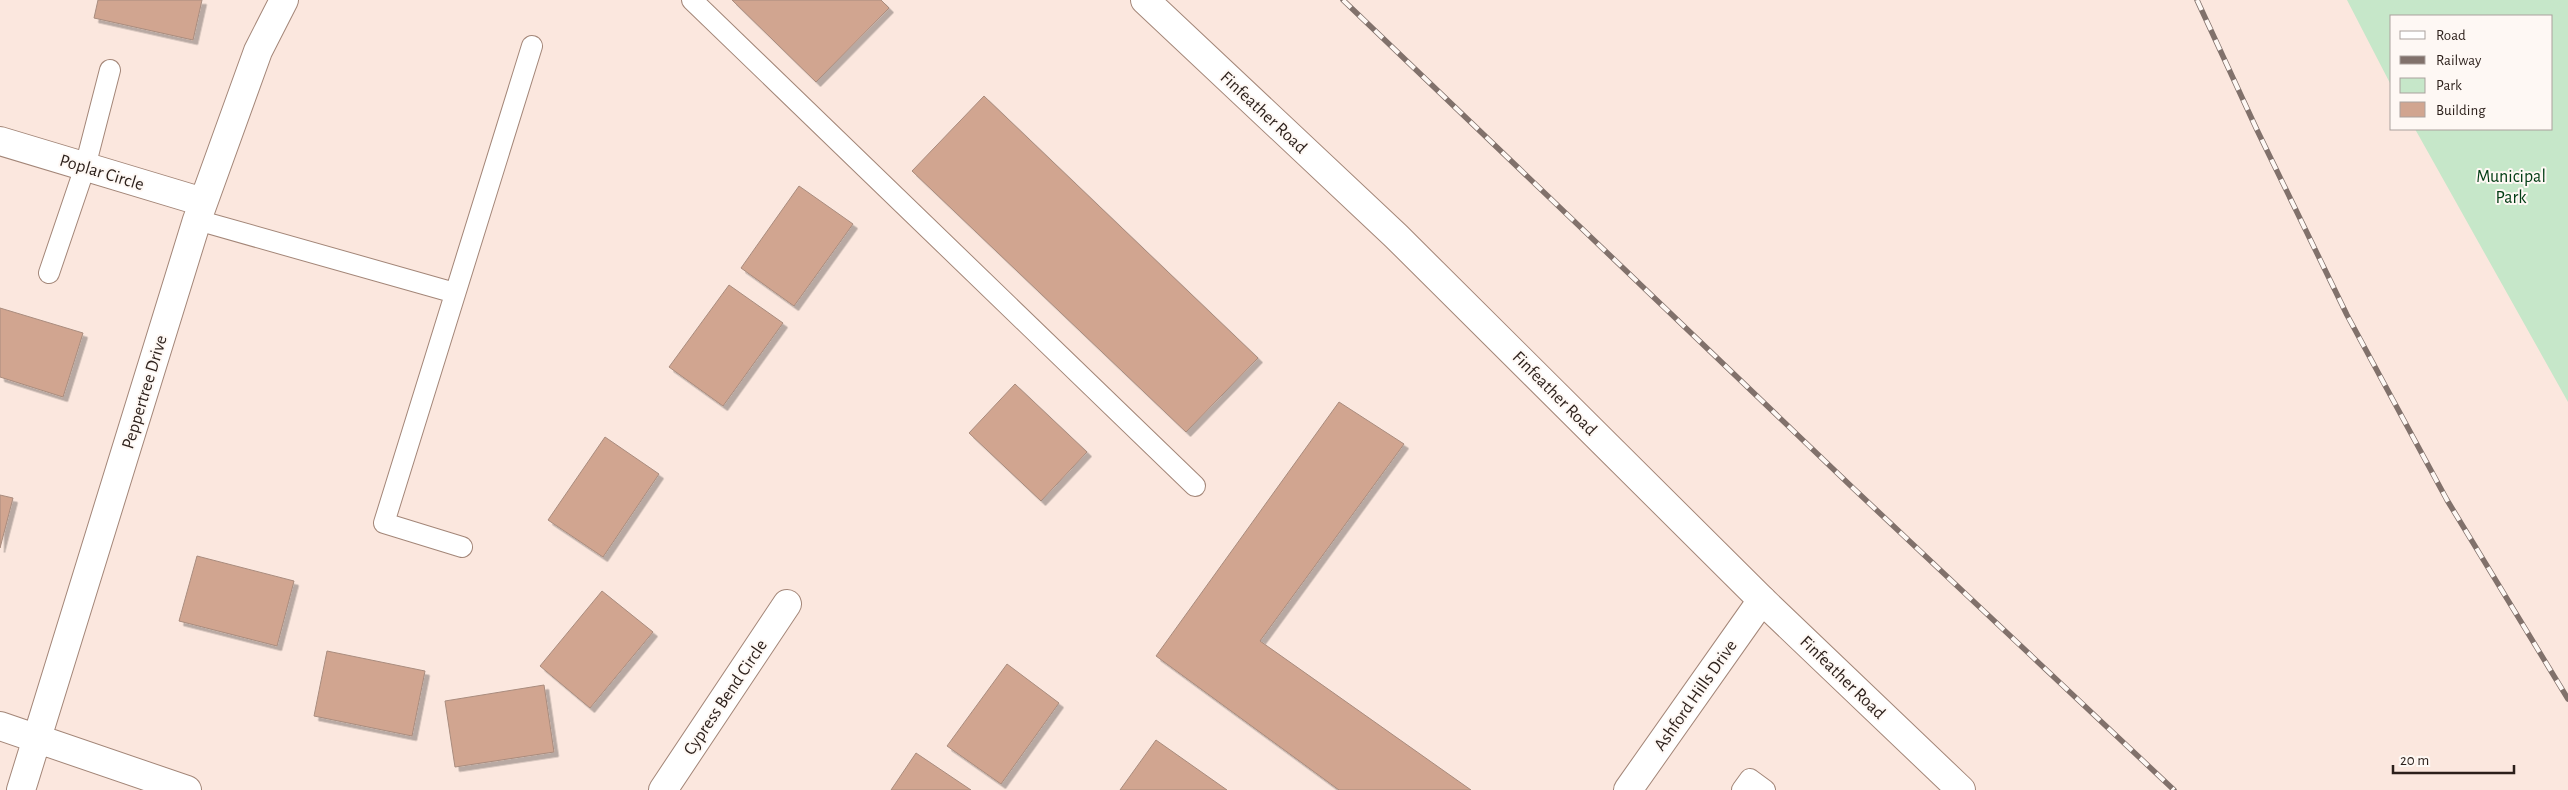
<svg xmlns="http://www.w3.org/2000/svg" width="2568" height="790" font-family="'Alegreya Sans',sans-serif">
  <defs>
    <filter id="shadow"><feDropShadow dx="4.5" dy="4.5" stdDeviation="0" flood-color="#0004"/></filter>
  </defs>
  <rect width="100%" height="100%" fill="#fbe7de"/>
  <path fill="#c6e7c9" d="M2347,0H2568V402L2415,129H2552V16H2392V87Z"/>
  <path fill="#d1a590" stroke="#a98c7e" filter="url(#shadow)" d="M98,0H202L193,40L94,18Z
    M732,0H881L889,8L816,82Z
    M984,96L1258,358L1186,432L912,171Z
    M799,186L853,224L794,306L741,268Z
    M729,285L783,323L723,406L669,367Z
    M0,308L83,333L63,397L0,377Z
    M1015,384L1087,452L1041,501L969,433Z
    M1339,402L1404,444L1260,641L1471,790H1339L1156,656Z
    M605,437L659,474L603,557L548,520Z
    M0,495L13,498L0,548Z
    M197,556L294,581L277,646L179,621Z
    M602,591L653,632L590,708L540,666Z
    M327,651L425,671L412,736L314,716Z
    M1007,664L1059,703L1001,784L947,746Z
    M544,685L554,752L455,767L445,701Z
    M1156,740L1227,790H1120Z
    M916,753L971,790H891Z"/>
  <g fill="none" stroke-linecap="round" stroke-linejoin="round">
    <g stroke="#a38678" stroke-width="22">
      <path id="service" d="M692,0L1195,486
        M197,220L455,293
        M49,273L85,167L110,70
        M462,547L384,523L532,46
        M1742,790L1750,779L1765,790"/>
    </g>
    <g stroke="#a38678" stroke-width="30">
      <path id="minor" d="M0,141L203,202
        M0,726L187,790
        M21,790L197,220L258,51L284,0
        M663,790L787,604
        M1628,790L1762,600"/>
    </g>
    <g stroke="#a38678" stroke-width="30">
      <path id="tertiary" d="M1145,0L1396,236L1762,600L1961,790"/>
    </g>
    <use href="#service" stroke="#fff" stroke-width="20"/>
    <use href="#minor" stroke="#fff" stroke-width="28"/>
    <use href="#tertiary" stroke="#fff" stroke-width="28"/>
    <g stroke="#81716b" stroke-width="5.5">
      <path id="rail" d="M1343,0L1853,488L2174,790
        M2197,0L2257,130L2347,315L2447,500L2568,699"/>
    </g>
    <use href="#rail" stroke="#fef8f4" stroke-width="4" stroke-dasharray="11" stroke-linecap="butt"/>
  </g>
  <g text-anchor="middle" stroke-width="4" stroke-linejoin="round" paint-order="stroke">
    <g font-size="18" fill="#2b1f1a" stroke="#fef8f4">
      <text transform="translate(1264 112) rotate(43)" y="6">Finfeather Road</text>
      <text transform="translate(102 172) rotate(17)" y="6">Poplar Circle</text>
      <text transform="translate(144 392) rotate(-73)" y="6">Peppertree Drive</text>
      <text transform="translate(1555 393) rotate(45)" y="6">Finfeather Road</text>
      <text transform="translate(1843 677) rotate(44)" y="6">Finfeather Road</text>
      <text transform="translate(1695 695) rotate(-55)" y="6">Ashford Hills Drive</text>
      <text transform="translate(725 697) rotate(-56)" y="6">Cypress Bend Circle</text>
    </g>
    <g font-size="18" fill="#003c13" stroke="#fef8f4">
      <text x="2511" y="182">Municipal<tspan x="2511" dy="21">Park</tspan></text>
    </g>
  </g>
  <rect x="2390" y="15" width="162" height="115" fill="#fef8f4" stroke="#aaa19d"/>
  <rect x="2400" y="31" width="25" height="8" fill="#ffffff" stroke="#aaa19d"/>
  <text x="2436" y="40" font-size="15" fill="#2b1f1a">Road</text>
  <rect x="2400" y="56" width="25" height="8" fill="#81716b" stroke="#aaa19d"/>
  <text x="2436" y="65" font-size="15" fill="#2b1f1a">Railway</text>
  <rect x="2400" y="78" width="25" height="15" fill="#c6e7c9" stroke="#aaa19d"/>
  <text x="2436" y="90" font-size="15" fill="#2b1f1a">Park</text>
  <rect x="2400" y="102" width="25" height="15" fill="#d1a590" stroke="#aaa19d"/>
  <text x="2436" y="115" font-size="15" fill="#2b1f1a">Building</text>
  <path d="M2393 765v8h121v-8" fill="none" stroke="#2b1f1a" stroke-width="2.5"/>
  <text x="2400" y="765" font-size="15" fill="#2b1f1a" stroke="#fef8f4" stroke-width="4" paint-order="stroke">20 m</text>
</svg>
